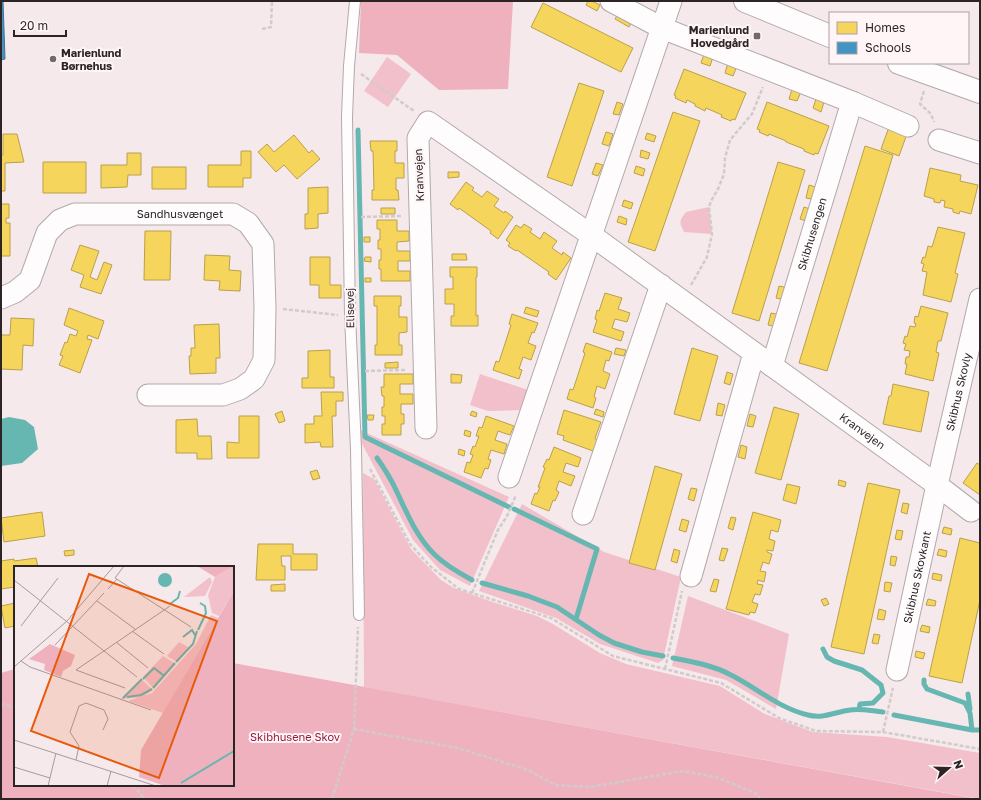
<svg xmlns="http://www.w3.org/2000/svg" width="981" height="800" font-family="'Golos Text',sans-serif">
  <rect width="100%" height="100%" fill="#f6e9eb"/>
  <path fill="#f2c0ca" d="M387,57L411,74L388,107L364,91Z
    M709,207L712,234L684,232C679,222 679,221 686,212Z
    M480,374L531,391L525,410L488,411L470,405Z
    M360,430L509,497L470,586L440,570L413,540L360,440Z
    M363,473L374,479L411,549L441,580L454,588L490,601L537,616L553,624L600,653L626,664L720,686L765,714L813,732L887,737L980,753V799L364,687Z
    M522,504L604,552L681,577L663,660L658,663L600,644L556,618L479,591Z
    M688,596L789,634L776,709L726,680L672,666Z"/>
  <path fill="#efb1be" d="M361,1H513L508,89L439,90L397,55L359,53Z
    M233,663L978,799H1V673L15,669V785H233Z"/>
  <path fill="#66b6b2" d="M9,417L25,420L34,427L38,449L22,463L1,466V419Z"/>
  <path fill="#f6d55c" stroke="#baa04c" d="M588,1H592L600,5L597,11L586,5Z
    M543,3L633,48L621,72L531,27Z
    M618,14L632,21L629,27L615,19Z
    M704,54L713,57L710,66L701,63Z
    M728,63L737,66L733,76L725,73Z
    M684,69L746,93L735,120L732,119L731,121L721,117L722,115L706,108L705,111L695,106V104L687,100L686,103L675,98L676,96L674,95Z
    M579,83L604,91L572,186L547,177Z
    M792,89L801,92L797,101L789,99Z
    M816,99L824,102L821,112L813,108Z
    M617,102L623,104L619,115L613,114Z
    M767,102L829,126L818,154L815,153L814,155L804,151V149L786,142V141L769,134L768,136L759,132L760,130L757,129Z
    M673,112L700,121L655,251L628,242Z
    M889,127L907,134L899,156L881,149Z
    M606,132L613,134L609,146L602,144Z
    M647,133L656,136L654,142L645,139Z
    M3,134H17L24,162L5,163V191H1V155H3Z
    M294,135L309,153L312,150L320,159L297,179L284,165L276,172L258,152L267,144L274,152Z
    M370,141H397V151H395V163H404V178H396V190H398L399,200H372V190H374L373,151H371Z
    M865,146L893,155L827,371L799,363Z
    M641,150L650,153L648,159L640,157Z
    M241,151H251V178H243V187H208V165H241Z
    M127,153H141V175H128L127,187L101,188V165H127Z
    M43,162H86V193H43Z
    M778,162L805,170L759,321L732,313Z
    M596,163L603,165L598,176L592,174Z
    M636,166L645,169L643,176L634,173Z
    M152,167H186V189H152Z
    M930,168L961,175L960,181L978,185L971,214L960,211L959,214L953,212V209L944,207L945,201L941,200L940,203L934,202V199L924,196Z
    M448,172H459V177L448,178Z
    M466,182L474,188L472,190L482,197L487,191L499,199L494,206L504,213L505,211L513,217L498,239L490,233L491,231L459,208L458,210L450,204Z
    M809,185L819,188L816,200L806,198Z
    M328,187V213L318,214V228L305,229V214H308V188Z
    M624,200L633,203L631,209L622,206Z
    M1,204H9V218H6V223H10V256H1Z
    M804,207L813,210L809,222L800,219Z
    M381,208H395V214H381Z
    M619,216L627,219L626,225L617,222Z
    M377,220H397V231H409V241L397,242V251H410V261H398V271H410V281H381V269H379V260H381V249H378V240H380V229H377Z
    M524,224L532,229L530,232L540,239L544,232L557,241L552,248L562,255L563,252L571,258L556,280L548,274L549,272L517,250L516,251L508,246L510,243L506,240L516,225L521,228Z
    M938,227L965,233L955,273L958,274L951,302L923,295L927,272L922,271L924,264L921,263L923,257L925,258L928,246L932,247Z
    M145,231H171L170,280H144Z
    M364,237H370V242H364Z
    M80,245L99,251L90,277L97,280L104,262L112,265L101,294L80,287L84,275L71,270Z
    M452,254H466L467,260H452Z
    M205,255L230,256L229,270L241,271L240,291L219,290L220,281L204,280Z
    M310,257H330V285H341V298H319V285H310Z
    M365,257H371V262L364,261Z
    M450,267H477V277H476V316L478,315V326H451V316H454V304H445V289H453V277H450Z
    M365,278H371V282H365Z
    M779,286L789,288L786,300L776,298Z
    M605,293L622,298L618,309L630,313L627,322L615,319L612,328L624,332L621,341L593,332L597,320L595,319L597,310L599,311Z
    M374,296H401V306H399V317H407V332L399,333V345H402V355H375V345H377V306H374Z
    M921,306L948,313L941,341H938L936,352L939,353L933,381L905,374L907,364H905L906,357H909L910,351L904,350L906,344L903,343L905,336L907,337L910,326L915,327L916,324L914,323L915,316L918,317Z
    M526,307L539,311L537,317L524,313Z
    M69,308L104,321L98,339L88,335L87,339L92,340L80,373L59,365L63,356L60,355L65,342L67,343L70,334L76,336L78,331L64,325Z
    M771,313L781,315L778,327L768,325Z
    M512,314L538,323L534,333L532,332L528,343L536,346L531,360L523,357L519,369L522,370L519,379L493,370L496,361L499,362L511,325L509,324Z
    M11,318L34,319L33,346L23,345L22,370L1,369V335H10Z
    M219,324L220,358H216V373L190,374L189,356H191V348H195L194,325Z
    M586,343L612,352L609,361L606,360L603,371L610,374L605,389L597,386L594,397L596,398L593,408L567,399L570,389L573,390L585,353L583,352Z
    M616,348L626,350L624,356L614,354Z
    M692,348L718,356L700,421L674,414Z
    M330,350V377H334V388H302V378H308V351Z
    M398,362V368H385V363Z
    M727,372L733,374L730,385L724,383Z
    M384,374H413V384H400V394H413V404H401V414H404V424H401V435H382V424H385V416H382V407H384V396H382L381,387H384Z
    M451,374L462,375L461,383H451Z
    M893,384L929,392L921,432L883,424L889,396H891Z
    M321,392H343V401H336V416H332L333,447H321L320,442L305,443V424H314V416H322Z
    M718,403L725,405L722,416L716,415Z
    M774,407L799,414L781,480L755,473Z
    M596,409L604,412L603,417L594,414Z
    M564,410L601,422L595,438L597,441L593,451L563,440L564,436L557,434Z
    M282,411L285,421L279,423L275,414Z
    M472,411L477,413L476,417L470,415Z
    M750,414L756,416L753,427L747,426Z
    M367,415H374L373,420H368Z
    M239,416H259V458H227V442L239,443Z
    M486,416L514,426L510,435L498,431L495,440L507,444L504,454L491,450L488,459L491,460L488,469L485,468L481,478L464,472L467,462L470,463L473,455L470,454L473,446L475,447L479,436H476L479,427L482,428Z
    M197,419L198,436H211L212,459H197V453H176V420Z
    M465,430L471,432L470,437L464,435Z
    M741,445L747,447L745,459L738,457Z
    M554,447L581,458L578,467L566,463L563,472L575,476L571,486L559,481L556,490L559,492L555,501L553,500L549,511L531,504L535,493L537,494L540,487H538L545,468L543,467L547,459L549,460Z
    M459,449L465,451L464,456L458,454Z
    M977,463L980,465V495L963,483Z
    M655,466L682,474L655,570L629,563Z
    M317,470L320,478L313,480L310,472Z
    M839,480L846,482L845,487L838,485Z
    M868,483L900,490L864,654L831,647Z
    M787,484L800,487L796,504L783,500Z
    M691,488L697,489L694,501L688,499Z
    M903,503L909,504L907,514L901,512Z
    M42,512L45,536L4,542L1,518Z
    M753,512L781,520L778,532L771,530L769,539L775,541L773,551L767,550V552L772,554L769,564L763,562L760,571L766,572L764,582L758,580L757,584L763,585L760,595L755,594L752,602L758,604L755,613L750,612L749,615L726,609Z
    M731,517L736,518L733,530L728,528Z
    M682,519L689,521L686,532L679,530Z
    M944,527L952,529L951,535L942,533Z
    M897,530L903,531L901,540L895,539Z
    M960,538L980,543V600L962,683L929,676Z
    M258,544H293V554H317V570H291V556H281L282,566H285V580H256Z
    M722,548L728,549L724,561L719,560Z
    M674,549L680,551L677,563L671,561Z
    M939,549L947,551L946,557L937,555Z
    M74,550V555L65,556L64,551Z
    M891,556L897,557L895,566L890,565Z
    M36,558L38,567H15V587L1,589V561L14,559V561Z
    M933,573L942,575L941,581L932,579Z
    M714,579L719,580L716,592L710,591Z
    M885,582L892,583L890,592L884,591Z
    M285,584V591H271V585Z
    M826,598L829,604L824,606L821,600Z
    M928,599L936,601L935,606L926,605Z
    M15,603V626L5,628L1,606Z
    M879,609L886,611L884,620L877,619Z
    M922,625L930,627L929,633L920,631Z
    M874,634L880,635L878,644L872,643Z
    M916,651L925,653L923,659L915,657Z"/>
  <path fill="#4393c3" stroke="#3c7294" d="M1,1H3L5,59L1,60Z"/>
  <g fill="none" stroke-linecap="round" stroke-linejoin="round">
    <path stroke="#66b6b2" stroke-width="5" d="M358,130L365,437L509,507
      M377,458C384,468 391,479 396,490C407,513 416,536 434,554C445,565 459,573 472,580
      M514,509L597,549L576,619
      M482,583L528,596L557,607L599,635L614,643L642,652L663,656
      M823,649L827,657L834,661L862,670L881,685L883,693L873,703L860,704L859,709
      M673,658C692,662 712,665 729,674C756,687 778,708 808,715C823,719 835,712 850,710C860,708 872,711 883,712
      M924,680V684L927,689L965,703L970,713L972,730
      M968,694L970,709
      M894,715L972,730H980"/>
    <g stroke="#b2a9aa" stroke-width="12">
      <path id="lane" d="M355,1L349,66L347,117L350,316L356,449L359,615"/>
    </g>
    <g stroke="#b2a9aa" stroke-width="23">
      <g id="street">
        <path d="M611,1L662,28L852,102L908,126"/>
        <path d="M939,140L980,153"/>
        <path id="s1" d="M1,298L15,292L30,280L47,233L60,220L75,214H233L248,223L263,244L265,307L264,360L254,379L240,389L223,395H148"/>
        <path id="s2" d="M772,366L852,102"/>
        <path id="s3" d="M426,428L418,138L428,122L591,235L937,485L971,511"/>
        <path d="M509,477L671,1"/>
        <path d="M583,514L661,285"/>
        <path d="M691,576L754,353"/>
        <path id="s4" d="M897,670L937,485L980,299"/>
      </g>
    </g>
    <g stroke="#b2a9aa" stroke-width="24">
      <path id="secondary" d="M745,1L830,36
        M899,63L980,92"/>
    </g>
    <path stroke="#d1cbcc" stroke-width="2.5" stroke-dasharray="4 2" stroke-linecap="butt" d="M262,29L271,27L272,1
      M361,74L414,111
      M924,91L920,104L931,114L934,122
      M361,217L402,216
      M691,285L707,257L712,234L709,207L711,201L718,189L724,174L725,158L730,140L752,114L763,87
      M283,309L338,315
      M365,371L406,370
      M370,469L410,544L431,567L459,589L551,618L613,656L721,683L779,718L816,731L883,732L980,749
      M472,593L498,530L507,516L516,495
      M665,669L682,591
      M1,704L15,707
      M354,729L458,748L528,770L555,785L590,787L683,771L716,777L755,793L761,799
      M883,732L893,688
      M133,785L144,798
      M136,799H148
      M332,799L354,729L358,627"/>
    <use href="#lane" stroke="#fefcfc" stroke-width="10"/>
    <use href="#street" stroke="#fefcfc" stroke-width="21"/>
    <use href="#secondary" stroke="#fefcfc" stroke-width="22"/>
  </g>
  <g fill="#73696b" stroke="#fff5f6" stroke-width="1.5">
    <rect x="753" y="32" width="8" height="8" rx="2"/>
    <circle cx="53" cy="59" r="4"/>
  </g>
  <g text-anchor="middle" stroke-width="4" stroke-linejoin="round" paint-order="stroke">
    <g font-size="11" font-weight="bold" fill="#2d2426" stroke="#fff5f6" text-anchor="end">
      <text x="749" y="34">Marienlund<tspan x="749" dy="13">Hovedgård</tspan></text>
      <text x="61" y="57" text-anchor="start">Marienlund<tspan x="61" dy="13">Børnehus</tspan></text>
    </g>
    <g font-size="11" fill="#2d2426" stroke="#fff5f6">
      <text transform="translate(419 175) rotate(-92)" y="4">Kranvejen</text>
      <text dy="4" stroke="none"><textPath href="#s1" startOffset="224">Sandhusvænget</textPath></text>
      <text dy="4" stroke="none"><textPath href="#s2" startOffset="138">Skibhusengen</textPath></text>
      <text transform="translate(350 308) rotate(-91)" y="4">Elisevej</text>
      <text dy="4" stroke="none"><textPath href="#s4" startOffset="285">Skibhus Skovly</textPath></text>
      <text dy="4" stroke="none"><textPath href="#s3" startOffset="842">Kranvejen</textPath></text>
      <text dy="4" stroke="none"><textPath href="#s4" startOffset="95">Skibhus Skovkant</textPath></text>
    </g>
    <g font-size="11" fill="#951c46" stroke="#fff5f6">
      <text x="295" y="741">Skibhusene Skov</text>
    </g>
  </g>
  <g transform="translate(14 566)">
    <rect width="220" height="220" fill="#f6e9eb"/>
    <path d="M220,0V25L205,50L198,47L194,29L201,11ZM196,11L198,16L191,30L170,31ZM197,49L204,52L149,147L114,135L138,127L182,78ZM165,76L176,82L163,96L153,90ZM149,90L162,98L140,123L129,111ZM127,113L139,124L128,131L107,133Z" fill="#f2c0ca"/>
    <path d="M183,0H220L201,11ZM220,25V220H151L125,211L127,184ZM36,78L61,89L57,100L49,105L47,111L30,104L31,98L15,93Z" fill="#efb1be"/>
    <path d="M144 14a7 7 0 1 1 14 0a7 7 0 1 1-14 0Z" fill="#66b6b2"/>
    <path fill="none" stroke="#66b6b2" stroke-width="2" d="M156,38L164,32L166,25M184,64L192,47L191,40L186,37M169,71L178,64L181,69M162,96L179,78L183,65M129,113L140,102L149,109M139,122L161,97M113,131L127,129L138,123M109,132L128,113M167,217L220,185"/>
    <path fill="none" stroke="#a69a9c" stroke-width="1" d="M110,0L101,12L177,61M0,14L123,111M94,23L103,13M83,35L121,63M7,60L44,12M118,65L150,88M102,76L134,102M41,79L90,27M7,95L16,101L137,144M0,101L53,55L100,0M111,122L62,104L156,40M0,174L142,220M62,194L65,180L56,166L65,140L72,137L90,144L94,153L89,164M0,201L36,212M34,220L42,187M93,220L97,205"/>
    <path fill="#e8590c" fill-opacity="0.15" stroke="#e8590c" stroke-width="2" d="M75,8L203,55L145,212L17,165Z"/>
    <rect width="220" height="220" fill="none" stroke="#2d2426" stroke-width="2"/>
  </g>
  <rect width="981" height="800" fill="none" stroke="#2d2426" stroke-width="4"/>
  <rect x="829" y="12" width="140" height="52" fill="#fff5f6" stroke="#aba1a3"/>
  <rect x="837" y="22" width="20" height="12" fill="#f6d55c" stroke="#aba1a3"/>
  <text x="865" y="32" font-size="12" fill="#2d2426">Homes</text>
  <rect x="837" y="42" width="20" height="12" fill="#4393c3" stroke="#aba1a3"/>
  <text x="865" y="52" font-size="12" fill="#2d2426">Schools</text>
  <g transform="translate(949 768) rotate(70)" stroke="#fff5f6" stroke-width="3" paint-order="stroke">
  <path d="M0-3L7 15L0 10L-7 15Z" fill="#2d2426"/>
  <text y="-6" font-size="11" font-weight="bold" text-anchor="middle" fill="#2d2426">N</text>
  </g>
  <path d="M14 30v6h52v-6" fill="none" stroke="#2d2426" stroke-width="2"/>
  <text x="20" y="30" font-size="12" fill="#2d2426" stroke="#fff5f6" stroke-width="3" paint-order="stroke">20 m</text>
</svg>
